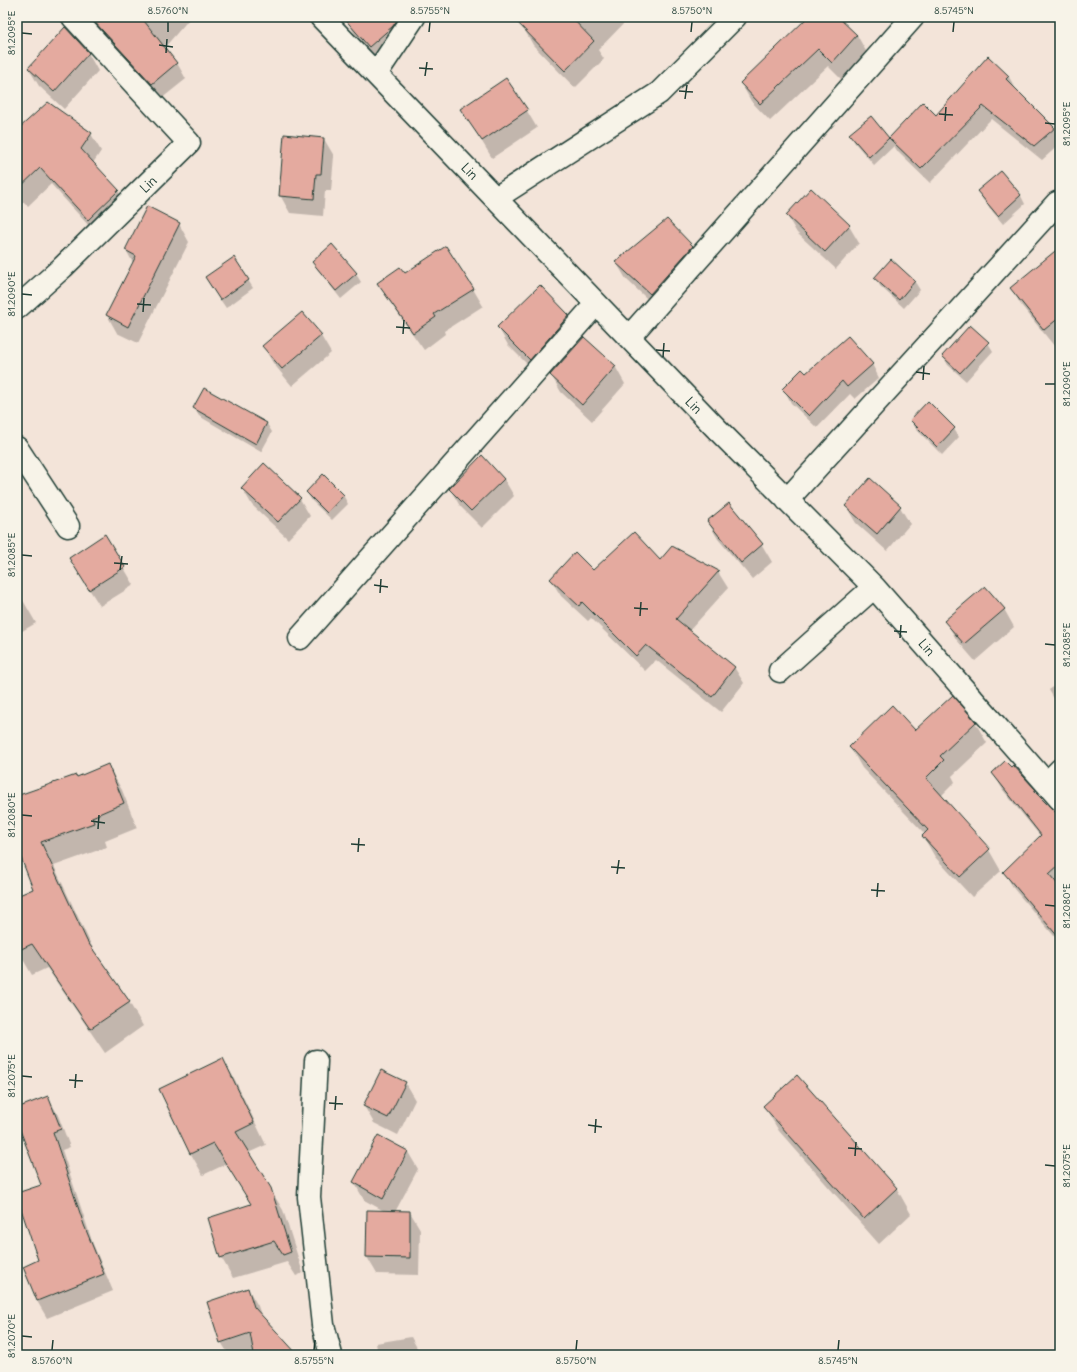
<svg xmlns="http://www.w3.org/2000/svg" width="1077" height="1372" font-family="Delius,sans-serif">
  <rect width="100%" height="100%" fill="#f3e4d9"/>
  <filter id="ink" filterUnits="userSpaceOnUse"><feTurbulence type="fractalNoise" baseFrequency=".025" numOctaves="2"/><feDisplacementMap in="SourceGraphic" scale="8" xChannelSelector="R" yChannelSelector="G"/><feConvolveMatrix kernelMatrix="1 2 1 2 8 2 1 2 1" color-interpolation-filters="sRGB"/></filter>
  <g filter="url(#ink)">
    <path fill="#0003" d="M88,17H191L164,48L177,63L186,79L161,99L92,24Z
      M350,17H395L407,36L380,63L357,38L347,20Z
      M534,17H630L598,50L604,59L575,88L533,45L523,27Z
      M810,17H836L857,35L867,53L842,80L828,66L770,121L751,101L741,83Z
      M88,53L98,71L64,109L39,86L29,69Z
      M988,58L1009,77L1017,91L1054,129L1060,139V144L1042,160L991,119L930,183L898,152L894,146L874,165L855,143L850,135L871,117L889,139L923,104L936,116Z
      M48,103L91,134L101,151L93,163L118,191L128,208L98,236L51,184L28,206L24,202L17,207V131Z
      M462,109L527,111L537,128L492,158Z
      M324,139L334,156L331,191H325L323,216L290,213L280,195Z
      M1000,172L1021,196L1025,204L1003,224L983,200L978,191Z
      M811,190L849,226L859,243L836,269L797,233L787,216Z
      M179,224L189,242L138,343L117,333L107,315L133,263L126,250Z
      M332,245L356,274L361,282L341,299L318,270L313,262Z
      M693,246L703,263L660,311L626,279L616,262Z
      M1060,250V343L1055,347L1021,305L1011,288Z
      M891,261L915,282L920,290L904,308L880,286L876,278Z
      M404,274L473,289L483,306L444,331L445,334L424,350L389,301L379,284Z
      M248,280L253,288L226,308L211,286Z
      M540,287L568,316L578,333L540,377L508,345L498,327Z
      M321,336L331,353L292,386L273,363L263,346Z
      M988,343L993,351L966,381L948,365L943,356Z
      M872,364L879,378L855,399L850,394L817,428L791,403L784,389L806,374Z
      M615,366L625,384L592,421L561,392L551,375Z
      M928,403L954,429L959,437L942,455L916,429L911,420Z
      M194,408L267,424L272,432L261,452L199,416Z
      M504,479L514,496L482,528L460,506L450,489Z
      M242,488L300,499L310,516L288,539L252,505Z
      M307,493L343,495L348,504L332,520L312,501Z
      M729,504L762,545L772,562L752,579L718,539L708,522Z
      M846,506L900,507L910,524L887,551L856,523Z
      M105,536L134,585L100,606L80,575Z
      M673,548L718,572L728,588L689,631L734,667L744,683L721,712L656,660L645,671L591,618L588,621L561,596L551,580L660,561Z
      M17,590L36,623L17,634Z
      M1004,609L1014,627L975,661L956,639L946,621Z
      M1060,682V709L1049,690Z
      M975,722L987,743L952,776L955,782L941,796L989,850L1001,871L972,897L935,857L923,836L925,834L862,768L850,747L915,731Z
      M108,766L122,790L137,828L105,841L107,847L54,866L95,953L129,1002L143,1026L105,1053L47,968L32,975L17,949V898L34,890L17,843V792L19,796L77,778Z
      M993,773L1035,791L1038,797L1060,819V943L1014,889L1005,873L1041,837L1003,790Z
      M1060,952V961L1056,955Z
      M223,1059L235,1080L266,1145L248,1153L283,1210L303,1273L296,1276L287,1262L233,1278L221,1257L252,1205L226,1164L203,1175L191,1154L161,1089Z
      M797,1077L897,1189L911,1214L879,1244L779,1131L764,1106Z
      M405,1083L415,1100L398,1135L374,1123L364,1106Z
      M48,1097L58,1115L70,1147L62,1150L93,1244L113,1291L47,1318L37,1301L39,1261L17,1194L42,1185L17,1119V1109Z
      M408,1152L418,1169L395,1212H410L420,1229L419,1275L377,1274L367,1257L386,1212L364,1200L354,1182Z
      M248,1289L258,1306L261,1315L293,1355H255L254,1352L245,1355H229L221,1342Z
      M411,1337L421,1355H378L376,1343Z"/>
    <path fill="#e4aa9f" stroke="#1f3d34" d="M90,17H141L177,63L152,84Z
      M343,17H399L393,26L369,47Z
      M512,17H571L594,41L565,71Z
      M808,17H838L857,35L832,63L818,49L760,104L740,83Z
      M65,27L89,53L54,92L28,68Z
      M988,56L1009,76L1006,79L1055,128L1034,146L983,106L921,169L889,138L923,102L936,115Z
      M506,78L528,110L482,141L460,109Z
      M48,102L92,133L81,149L119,190L88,220L40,168L17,190V130Z
      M871,116L889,138L869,157L849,134Z
      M284,134L324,138L321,174H316L314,199L279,196Z
      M1001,171L1021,195L998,216L977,191Z
      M811,188L850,225L825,252L786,215Z
      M147,206L180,223L128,327L106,315L136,256L125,250Z
      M667,219L693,246L650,294L615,262Z
      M332,244L357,273L336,291L312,262Z
      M446,246L474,289L434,314L436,317L413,333L377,283L400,267L405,273Z
      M1060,247V317L1044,330L1010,288Z
      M234,257L249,280L220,300L205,277Z
      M891,259L915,281L899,300L874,278Z
      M540,285L569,315L530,360L497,327Z
      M302,312L322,335L282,369L262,346Z
      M970,325L989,342L960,373L942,356Z
      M848,336L873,364L847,387L842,381L809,416L782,389L802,369L806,373Z
      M584,337L616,366L582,405L550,375Z
      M204,388L267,423L256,444L193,408Z
      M928,401L955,428L937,447L910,420Z
      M482,455L504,479L471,511L449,489Z
      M264,463L301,498L278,522L241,488Z
      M323,474L344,495L327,513L306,492Z
      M870,478L901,506L877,534L845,506Z
      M729,503L763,544L741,563L707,521Z
      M634,532L660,560L672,546L719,571L676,619L735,667L712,697L646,645L636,656L582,602L579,606L550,579L575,552L593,570Z
      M105,534L125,567L89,590L69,558Z
      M985,586L1005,609L964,644L944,621Z
      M953,695L976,722L940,756L944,760L926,778L990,849L960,877L922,836L928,830L849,747L892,705L915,730Z
      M1005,761L1011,767L1013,765L1036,790L1034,791L1060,817V864L1049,874L1060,887V939L1003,872L1041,835L992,773Z
      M108,764L124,803L92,817L94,823L41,842L87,941L130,1002L90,1029L32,944L17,951V896L33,889L18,850H17V791L19,795L76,775L77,777Z
      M223,1058L254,1123L236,1132L271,1188L291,1252L283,1255L274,1241L220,1258L208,1218L251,1204L213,1143L190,1154L159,1089Z
      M381,1070L406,1082L388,1118L363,1106Z
      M797,1075L897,1188L864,1219L763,1106Z
      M48,1096L61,1129L53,1132L84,1225L104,1274L37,1301L23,1267L38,1260L17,1197V1193L41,1185L17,1122V1108Z
      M378,1135L408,1151L383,1199L353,1182Z
      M367,1210L410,1211V1258L366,1257Z
      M248,1288L254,1307L298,1355H254L250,1333L220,1343L207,1302Z"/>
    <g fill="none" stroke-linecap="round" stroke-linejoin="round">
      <g stroke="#1f3d34" stroke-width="25">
        <path id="minor" d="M321,17L715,427L874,587L1060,799
          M376,74L414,17
          M496,198L659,93L735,17
          M17,308L63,267L189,143L73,17
          M629,337L913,17
          M17,448L68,526
          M787,500L1057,203
          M300,638L596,304
          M780,671L874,587
          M1047,783L1060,770
          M316,1061L309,1197L323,1325L331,1355"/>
      </g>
      <use href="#minor" stroke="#f7f3e8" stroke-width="22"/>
    </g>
  </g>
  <path fill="none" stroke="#1f3d34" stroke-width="1.5" d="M168,32V22M429,32L430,22M691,32L692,22M953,32L954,22M22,33L32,34M159,45L173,47M166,53L167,39M419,68L433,69M425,76L427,62M679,91L693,92M685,99L687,85M939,114L953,115M945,121L946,107M1045,123L1055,124M22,294L32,295M137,304L151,305M143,312L144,298M396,327L410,328M403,334L404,320M656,350L670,351M663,357L664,343M916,372L930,374M923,380L924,366M1045,384H1055M22,555L32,556M114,563L128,564M120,570L122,556M374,585L388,587M380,593L381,579M634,608L648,609M640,616L641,602M894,631L907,632M900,638L901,625M1045,644L1055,645M22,815L32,816M91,821L105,823M98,829L99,815M351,844L365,845M358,852L359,838M611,867L625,868M617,874L619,860M871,890L885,891M877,897L878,883M1045,905L1055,906M22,1076L32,1077M69,1080L83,1081M75,1088L76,1074M329,1103L343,1104M335,1110L336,1096M588,1125L602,1127M595,1133L596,1119M848,1148L862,1149M855,1156L856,1142M1045,1165L1055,1166M22,1336L32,1337M52,1350L53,1340M314,1350L315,1340M576,1350L577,1340M838,1350L839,1340"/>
  <g text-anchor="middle" stroke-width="3.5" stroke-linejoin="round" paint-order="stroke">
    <g font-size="13" fill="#1f3d34" stroke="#f7f3e8">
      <text transform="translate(470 171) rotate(46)" y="5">Lin</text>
      <text transform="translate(148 184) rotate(-44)" y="5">Lin</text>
      <text transform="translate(694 405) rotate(46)" y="5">Lin</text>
      <text transform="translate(927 647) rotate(49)" y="5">Lin</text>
    </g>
  </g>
  <rect width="1077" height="1372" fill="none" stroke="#f7f3e8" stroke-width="44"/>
  <rect x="22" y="22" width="1033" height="1328" fill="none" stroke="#1f3d34" stroke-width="1.5"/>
  <g font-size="10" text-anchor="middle" fill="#1f3d34">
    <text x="168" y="14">8.5760°N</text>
    <text x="430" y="14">8.5755°N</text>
    <text x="692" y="14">8.5750°N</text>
    <text x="954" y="14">8.5745°N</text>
    <text transform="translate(11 33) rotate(-90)" y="4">81.2095°E</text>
    <text transform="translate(1066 124) rotate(-90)" y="4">81.2095°E</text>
    <text transform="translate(11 294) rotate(-90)" y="4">81.2090°E</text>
    <text transform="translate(1066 384) rotate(-90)" y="4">81.2090°E</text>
    <text transform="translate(11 555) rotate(-90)" y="4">81.2085°E</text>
    <text transform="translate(1066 645) rotate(-90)" y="4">81.2085°E</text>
    <text transform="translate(11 815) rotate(-90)" y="4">81.2080°E</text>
    <text transform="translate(1066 906) rotate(-90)" y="4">81.2080°E</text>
    <text transform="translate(11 1076) rotate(-90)" y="4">81.2075°E</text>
    <text transform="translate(1066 1166) rotate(-90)" y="4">81.2075°E</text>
    <text transform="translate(11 1336) rotate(-90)" y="4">81.2070°E</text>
    <text x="52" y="1364">8.5760°N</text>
    <text x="314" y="1364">8.5755°N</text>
    <text x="576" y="1364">8.5750°N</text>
    <text x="838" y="1364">8.5745°N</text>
  </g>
</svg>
